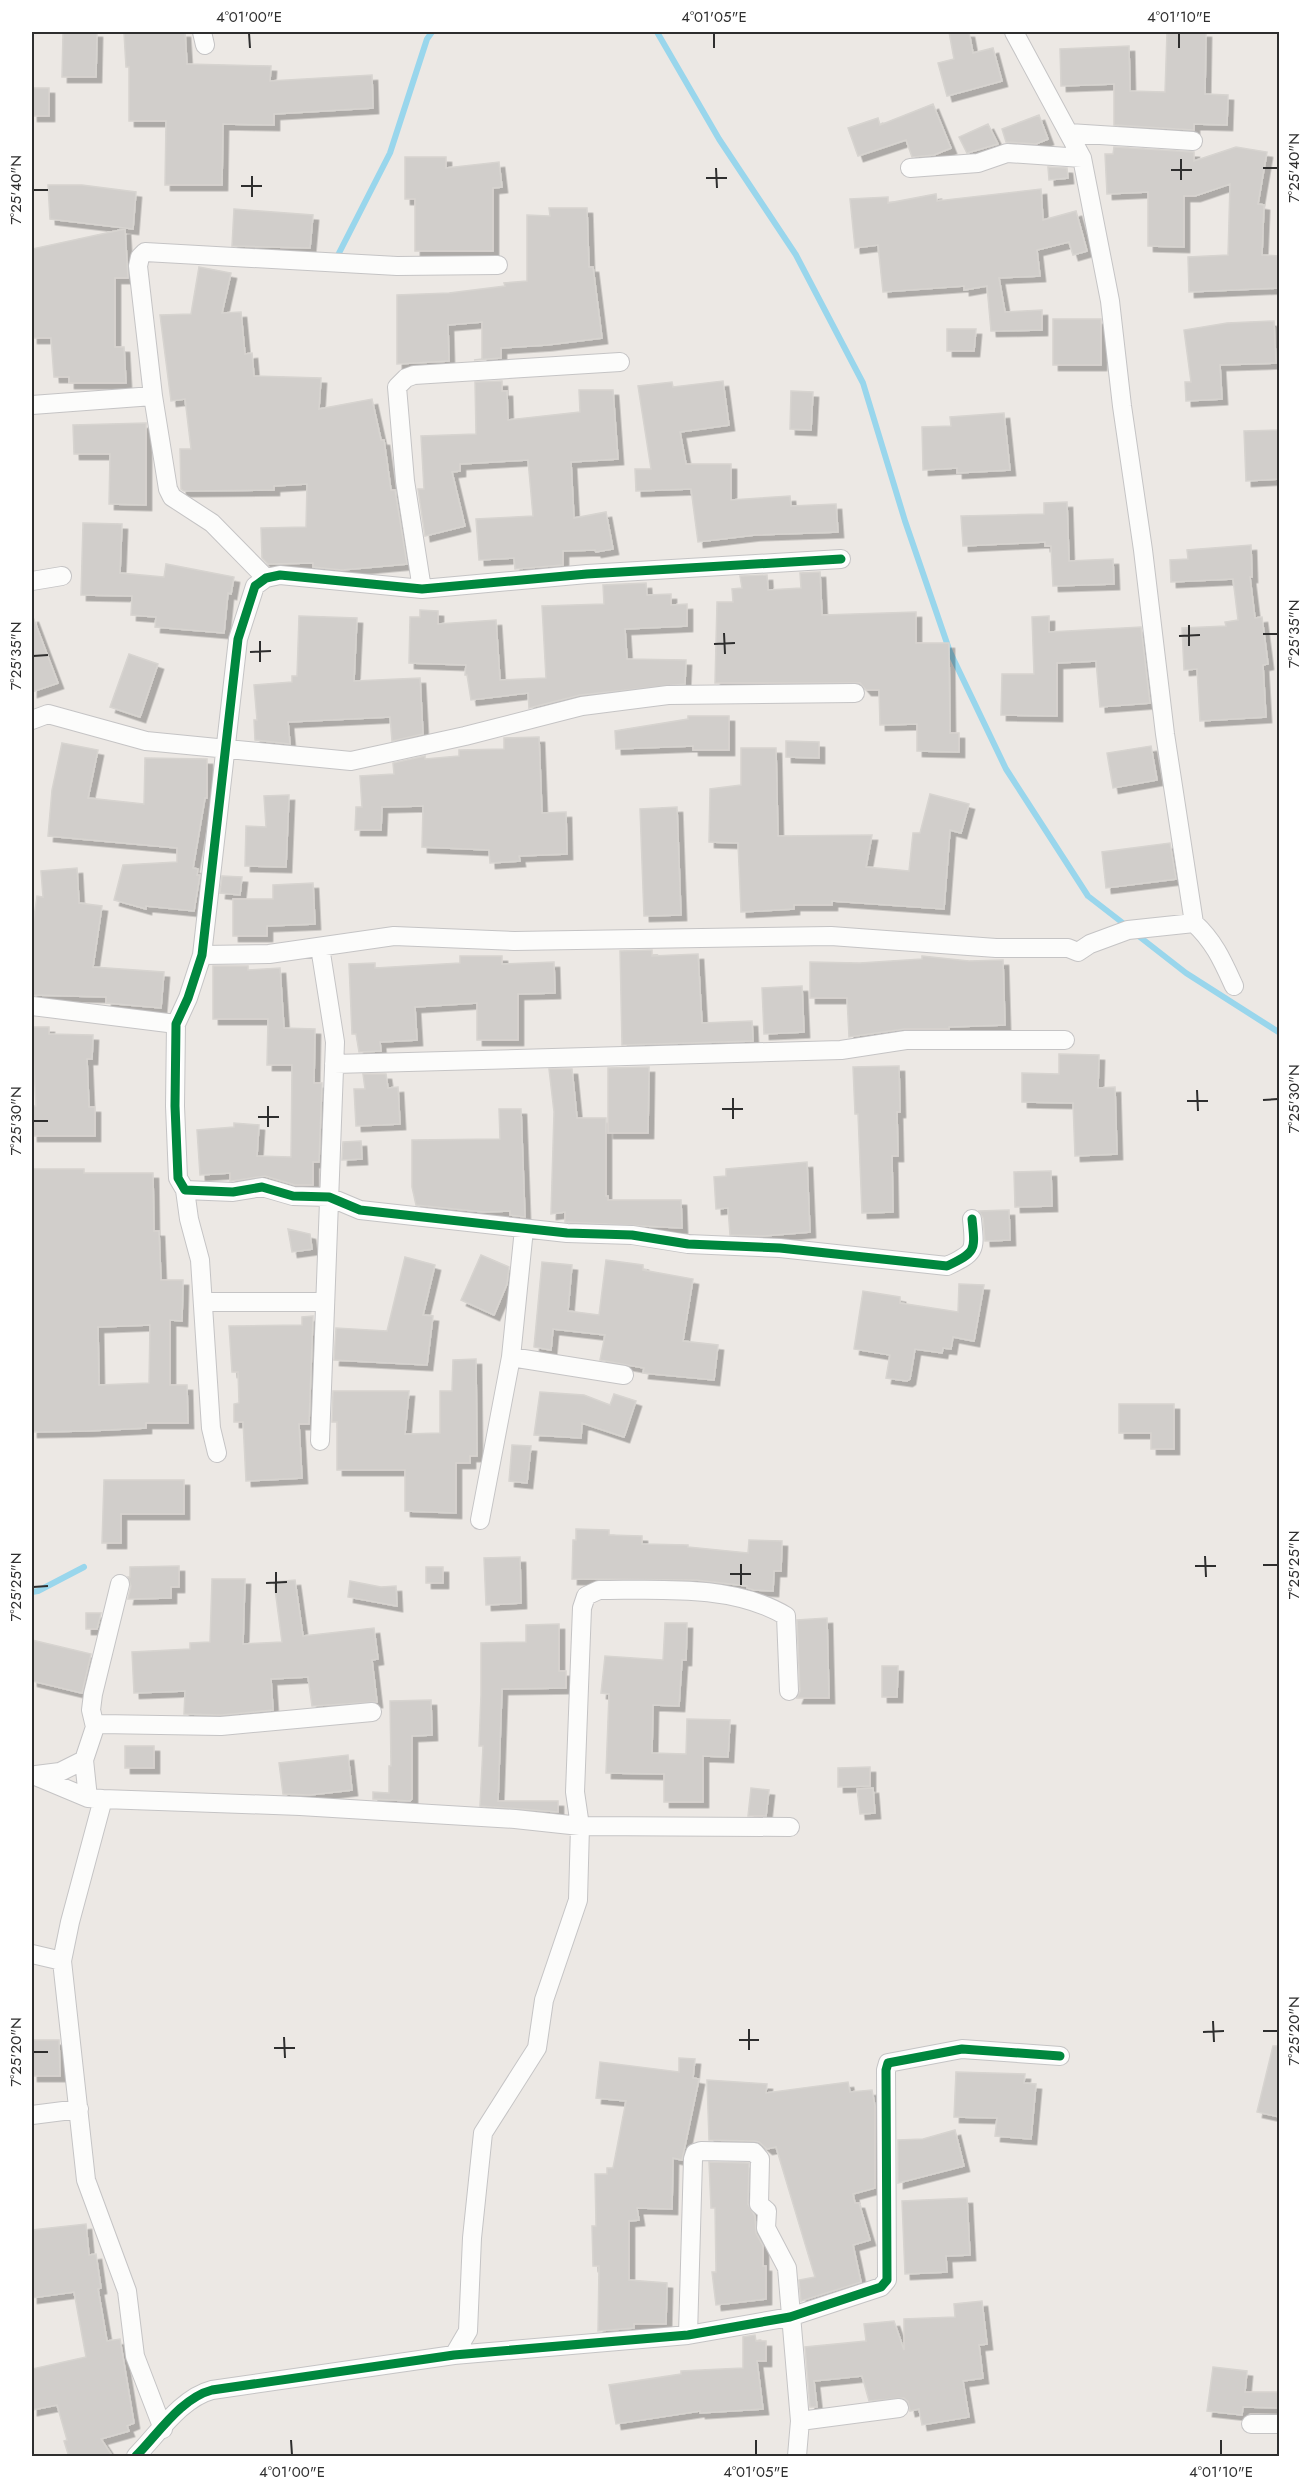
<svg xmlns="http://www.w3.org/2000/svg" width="1311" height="2488" font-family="Jost,sans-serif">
  <defs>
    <filter id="shadow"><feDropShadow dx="5.5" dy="5.5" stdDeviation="0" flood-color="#0004"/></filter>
  </defs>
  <rect width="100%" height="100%" fill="#ece8e4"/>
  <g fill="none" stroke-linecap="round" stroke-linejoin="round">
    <path stroke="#99d6ec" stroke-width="6" d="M657,32L719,139L796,255L863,383L905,521L950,652L1006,769L1088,896L1128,927
      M338,255L390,153L427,39L432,32
      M1136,934L1186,973L1280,1033
      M32,1592L38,1591L84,1567"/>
  </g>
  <path fill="#d1cecb" stroke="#d7d4d0" stroke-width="1.5" fill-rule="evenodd" filter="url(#shadow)" d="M63,32H97L96,77H62Z
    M148,32H185L187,64L271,66L270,81L372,75L373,108L274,114V125L223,124L222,185H165L166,121H129V67H126L124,33Z
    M949,32H969L973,53L993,48L1002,81L947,96L938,63L954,59Z
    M1167,32H1206L1205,94L1228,95L1227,125L1194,124V130L1114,125V84L1061,86L1060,49L1129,46L1130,91L1165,92Z
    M32,88H49V116H32Z
    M933,104L951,148L934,155L912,157L906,140L858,156L848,128L878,118L880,125Z
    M1039,115L1048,139L1036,144L1006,142L1002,129Z
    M988,124L998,144L967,153L959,137Z
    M1114,147L1194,152V161L1236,147L1267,152L1258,204L1264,205L1262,255L1280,256V288L1189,292L1188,257L1228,255L1230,184L1195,196H1184V247L1148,246V192L1107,194L1105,154H1113Z
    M405,157H446V168L499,162L502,187L493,188V251H415V199H405Z
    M1048,167L1067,168L1068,178L1049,180Z
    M48,185H82L136,192L133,229L50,219Z
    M1041,189L1043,220L1076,211L1087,251L1073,255L1069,242L1037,250L1040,276L999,278L1005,312L1042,310V330L991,331L987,286L964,290V286L883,292L878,245L855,248L850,199L888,197V203L936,194L937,201Z
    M549,208H587L589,267H593L602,338L547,345L501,348V358L474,360L482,359V322L448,325L449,361L397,364V295L449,293L505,286L504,283L527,281V215L550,216Z
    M234,209L313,215L310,248L232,246Z
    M125,229L128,278H115V347H124L126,383H69V377H54L51,338H32V249Z
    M199,267L231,273L222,313L241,312L245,354L252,353L254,376L321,378L319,409L372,399L381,440H384L391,490H395L407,564L342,570L313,567V563L268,564L262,558L261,528L306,527L307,484L274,486V490L184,491L181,489L180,449H191L185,399L171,401L160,315L191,314Z
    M1053,319H1101V365H1053Z
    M1274,321L1276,363L1220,365L1222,399L1186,401L1185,382H1191L1184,330L1227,323Z
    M947,329H976L974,351H947Z
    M502,381V391H507L508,420L580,412L579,390H613L618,459L571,462L574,518L606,512L613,549L596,552L595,550L563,551V565L515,569L514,558L479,560L476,519L533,516L528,460L460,464V471L452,472L465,526L425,536L418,489H424L421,436L476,434L475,382Z
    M723,381L729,425L680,432L686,464H731V500L790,496L791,506L836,504L838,532L755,535L698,542L691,489L636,491L635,469H651L638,386L672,382L673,387Z
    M791,391L813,392L811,430L790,429Z
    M1004,413L1010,470L957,473V468L923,470L922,427L951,426L950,417Z
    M146,423V505L109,504L110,454H74L73,425Z
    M1280,430V479L1246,481L1244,431Z
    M1067,502L1069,561L1113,559L1114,584L1053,586L1051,546H1045V542L963,546L961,516L1044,514V503Z
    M83,523L122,524L120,573L164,577L166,564L234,577L231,594L228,593L224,633L155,627L156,617L131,615L132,596L81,595Z
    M1251,545L1252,577H1250L1255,618L1262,617L1268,664L1263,665L1266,717L1200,721L1197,669L1184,670L1182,628L1226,626L1225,622L1238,620L1233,579L1171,582L1170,560L1188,559L1187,550Z
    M820,572L822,615L916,612V643H949L950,733H959V752L917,751V724L880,725L879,690H866L860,683H715L717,602H733L732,589L742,588L740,576L767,575L768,590L801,588L800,573Z
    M646,583L647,595L671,594V605L687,604V626L625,629L627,659L686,660L685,684L580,695L529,708L528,693L471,700L467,675H465L466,665L409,663L410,617H420V610L438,611V624L496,620L500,680L546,678L542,606L604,604L603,585Z
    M299,616L357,618L354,681L420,678L423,734L392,741L390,717L288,722L290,744L255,740L254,720H257L254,685L292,682V676H297Z
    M1049,616V632L1141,627L1150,703L1100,707L1096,661L1057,663V716L1001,715L1002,674H1034L1032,617Z
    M32,617H33L58,683L32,692Z
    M129,654L158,664L140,717L110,707Z
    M688,716H729V750H693V746L616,749L615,731L688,719Z
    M539,737L542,813L566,812L567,854L519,856L520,861L490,863L489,850L422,847L423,806L382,807L381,830H355L356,807H362L360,776L394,774L393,763L425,756V759L459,756V750L504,749V738Z
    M786,741L819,742V758L786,757Z
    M62,743L98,750L88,798L144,804L145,758L207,759V798H205L193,868L198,869L197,875H200L194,911L146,906V909L114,900L123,865L177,862V848L48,836L52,790Z
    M1151,746L1157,780L1113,788L1107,753Z
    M741,748H776L778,836L872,835L866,867L909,871L913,833H920L930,794L969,804L961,833L950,830L944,909L832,901V905H794V909L741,912L738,843L709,842L710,789L741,785Z
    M289,795L286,867L245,866L246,826L266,827L264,796Z
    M677,807L681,915L644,916L640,809Z
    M1170,843L1176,879L1106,888L1102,852Z
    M77,868L79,903L102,906L93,967L164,972L161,1008L106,1003V997L32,995V931L37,896L43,897L41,871Z
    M222,876L242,877L240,895L220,893Z
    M313,883L315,924L267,926V936H233V899H273V885Z
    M652,950V956L698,954L702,1023L752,1021L753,1041L622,1045L620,951Z
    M460,956H502V964L554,962L555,993L518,994V1040H477V1003L415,1007L417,1040L380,1042L381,1051L359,1052L356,1034H352L349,964L375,963V968L460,963Z
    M922,956L969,961L1003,960L1005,1025L949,1027V1029H904L849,1037L847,998H810V962L860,963L922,959Z
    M213,966H248V970L280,968L284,1028L315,1029L314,1083H322L319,1162H313V1185H295L265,1176L232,1181H230V1173L200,1175L197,1130L234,1127V1123L259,1125L257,1156L291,1157L292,1065H267L268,1019H213Z
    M802,986L804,1032L764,1034L762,988Z
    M32,1027H49V1034L93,1035L92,1059H87L89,1107H95V1136H32V1106H36Z
    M1059,1054L1099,1055L1098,1088L1115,1087L1117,1154L1075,1156L1073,1103L1022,1102V1073L1059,1074Z
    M899,1066L900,1112H897L898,1156H892L893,1212L862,1213L858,1114H855L853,1067Z
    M649,1067L648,1133H608V1068Z
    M549,1069H572L577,1118H606V1196H608V1200H681L682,1228L565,1222V1212L551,1214L554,1112Z
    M363,1074H386L388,1088L398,1087L400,1124L356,1126L354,1089H365Z
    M499,1109H521L525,1217L510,1215V1211L484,1212L416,1205L412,1187V1140L500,1139Z
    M361,1141L362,1159L342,1160L343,1142Z
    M807,1162L810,1232L764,1236L730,1235L728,1208L716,1209L714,1177L726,1176V1169Z
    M32,1169H84V1173H153L154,1231H159L161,1280H183L182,1321L170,1320V1385H187L188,1423H146V1428L87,1431L32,1432ZM150,1325L149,1383L99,1385L98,1327Z
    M1051,1171L1052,1206L1015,1207L1014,1172Z
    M1009,1210L1010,1240L985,1241L983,1218L979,1211Z
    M288,1229L310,1234L312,1249L292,1252Z
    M481,1255L509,1267L507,1284L494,1315L461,1300Z
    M405,1257L435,1265L423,1315L433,1316L427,1365L334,1360L336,1328L387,1331Z
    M606,1260L643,1265V1270L693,1279L683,1341L718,1345L714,1380L643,1373L644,1368L600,1360L605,1335L553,1329L551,1350L534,1347L542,1262L572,1265L568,1311L599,1315Z
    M959,1284L984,1285L974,1341L953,1337L951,1349L943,1348L942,1353L915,1349L910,1379L907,1381L886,1378L890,1355L854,1349L863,1291L900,1297V1303L958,1312Z
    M313,1316L309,1424H299L302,1478L246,1481L243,1422H234V1404L239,1403L238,1372H232L229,1326L302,1325V1317Z
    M476,1359L477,1456H470V1463H456V1513L405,1511V1470H337V1422H332L333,1391H409L405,1434L440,1433V1391H452L453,1360Z
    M540,1392L584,1395L610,1405L614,1394L636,1401L624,1437L582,1423L581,1438L534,1435Z
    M1119,1404H1174V1449H1151V1433H1119Z
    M512,1445L531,1446L527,1483L509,1481Z
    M104,1480H184V1514H121V1543H102Z
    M576,1529L609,1530V1535L642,1536V1544L688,1545V1547L748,1553L749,1540L782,1541L781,1571H774L773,1591L754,1590L747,1588V1586L696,1580L572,1579L573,1540H576Z
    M520,1557L521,1603L486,1605L484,1558Z
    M179,1566V1587H171V1598L128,1599L131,1586L128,1577H130V1567Z
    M426,1567H443V1583H426Z
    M212,1579H245L243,1644L282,1642L274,1582L295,1580L303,1636L374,1628L378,1659L372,1660L377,1702L312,1706L308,1677L271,1679L273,1710L221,1715L184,1714L185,1691L134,1693L132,1652L190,1649V1643L210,1642Z
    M350,1581L381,1587L396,1586L397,1606L348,1597Z
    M86,1613H101L97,1629H86Z
    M827,1618L829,1698H797L800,1691L797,1620Z
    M665,1623H687L686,1660H682L679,1706L653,1705L652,1753L686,1754L687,1719L730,1720L728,1757L703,1756V1802H664V1774L606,1773L609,1694L601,1693L605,1656L663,1660Z
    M559,1624V1671H566V1688L502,1689L498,1801H558V1812L480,1806L483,1746H479L481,1694V1643L526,1642V1625Z
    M32,1640L91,1654L82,1693L32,1681Z
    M882,1666H898L897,1697H882Z
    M431,1700L432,1735L412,1736V1799L410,1801L373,1799V1792L389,1793V1766H391L390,1701Z
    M125,1746H154V1768H125Z
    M348,1755L352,1790L310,1795L283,1794L279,1763Z
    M870,1767V1786L838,1787V1768Z
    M751,1788L769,1790L766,1816H748Z
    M873,1788L875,1813L860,1814L857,1789Z
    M32,2040H59L60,2076H32Z
    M1273,2046H1280V2117L1257,2112Z
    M679,2058L695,2059L693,2078L699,2079L682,2160L673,2158L672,2209L637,2208L639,2220L629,2221V2280L667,2283L666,2324H634V2328L598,2331L599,2266H593L592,2226H596L595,2174H607V2168H613L626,2101L596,2098L600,2062L679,2072Z
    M956,2072L1025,2074L1024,2083L1036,2084L1031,2139L995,2136L997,2118L954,2117Z
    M707,2080L767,2084L766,2093L848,2082L850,2092L872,2090L875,2106V2188L853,2194L855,2203H859L870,2240L853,2245L861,2282L801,2301L799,2280L815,2277L776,2147L767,2149L759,2142L754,2141L709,2140Z
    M955,2130L964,2166L898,2183V2140L923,2139Z
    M709,2162L749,2163L748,2204L755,2216L756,2233L763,2246V2266H766V2299L716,2305L712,2272H716L715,2208H711Z
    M967,2198L970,2255L946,2256L947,2272L905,2274L902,2201Z
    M86,2224L89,2255L96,2254L101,2288L98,2289L107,2341L120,2339L134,2423L127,2426L129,2431L101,2439L113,2457H69L64,2441L67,2440L57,2405L32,2410V2369L86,2357L74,2292L32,2298V2230Z
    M982,2301L987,2344L979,2345L983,2378L963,2381L969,2417L922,2425L919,2409L910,2411L908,2402L904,2398L869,2401L862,2376L814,2381L817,2407H810L805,2347L866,2341L864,2324L894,2321L904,2350V2319L955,2317L954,2304Z
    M755,2335L756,2341H766V2361H757L763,2409L700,2413V2411L616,2424L609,2385L681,2374V2371L743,2368V2337Z
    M1213,2367L1247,2371L1245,2392H1280L1279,2408L1243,2407L1242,2415L1207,2411Z"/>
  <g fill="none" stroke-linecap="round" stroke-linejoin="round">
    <g stroke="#c5c4c5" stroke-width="20">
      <path id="street" d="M202,32L205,45
        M1014,32L1082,158L1110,301L1122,406L1143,550L1165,734L1194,923C1214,941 1223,962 1234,986
        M1069,133L1193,141
        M910,168L978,163L1007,153L1082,158
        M153,396L168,489L172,497L212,523L266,578
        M32,405L153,396L138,266L140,257L145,252L397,266L498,265
        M841,559L587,574L422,589L280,575L266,578L255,586L238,639L202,955L188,998L176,1024L175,1106L178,1178L185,1190L233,1192L262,1187L293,1196L329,1197L360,1210L567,1233L632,1235L688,1244L780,1248L947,1266C977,1252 975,1250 972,1219
        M32,581L62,576
        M422,589L405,481L397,387L406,378L414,375L620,362
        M32,720L48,714L146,741L351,761L465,736L582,706L668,695L855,693
        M202,955L269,954L394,936L514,941L831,936L996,948H1068L1078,952L1090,944L1128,930L1194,923
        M32,1006L176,1024
        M334,1064L841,1050L906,1040H1065
        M185,1190L189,1219L200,1260L211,1428L217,1453
        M203,1302H324
        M511,1357L624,1375
        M320,1441L335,1042L320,947
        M480,1520L511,1357L524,1229
        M95,1727L100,1724L221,1726L372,1712
        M33,1775L88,1798L103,1799L300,1806L515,1819L580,1826L790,1827
        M36,1775L60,1772L84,1760
        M88,1798L84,1760L95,1727L91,1710L93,1694L120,1584
        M103,1799L70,1922L62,1961L86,2180L127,2291L135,2356L163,2429
        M32,1954L62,1961
        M32,2115L79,2109
        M688,2335L693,2159L695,2153L701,2151L754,2152L760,2159L759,2204L767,2211L766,2228L787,2268L800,2421L797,2456
        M454,2355L468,2331L472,2238L483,2133L537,2048L544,2000L578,1900L580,1826L575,1792L582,1608L586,1596L599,1590C659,1590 733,1584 786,1616L789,1691
        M800,2421L899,2408
        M1251,2424H1280
        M136,2456C158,2434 181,2398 212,2390L454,2355L688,2335L790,2317L881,2287L887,2280L886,2070L888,2063L962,2049L1060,2056"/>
    </g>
    <use href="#street" stroke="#fcfcfb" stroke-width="18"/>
    <g stroke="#fff" stroke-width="13">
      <path id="cycleway" d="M841,559L587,574L422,589L280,575L266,578L255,586L238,639L202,955L188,998L176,1024L175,1106L178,1178L185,1190L233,1192L262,1187L293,1196L329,1197L360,1210L567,1233L632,1235L688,1244L780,1248L947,1266C977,1252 975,1250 972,1219
        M136,2456C158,2434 181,2398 212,2390L454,2355L688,2335L790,2317L881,2287L887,2280L886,2070L888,2063L962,2049L1060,2056"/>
    </g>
    <use href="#cycleway" stroke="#00873e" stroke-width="9"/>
  </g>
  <path fill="none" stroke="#2e2e2e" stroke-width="2" d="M249,33L250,48M714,33V48M1179,33V48M1181,159V180M716,168L717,188M1263,168H1278M1171,170H1192M252,176V197M706,178H727M241,186H262M33,190H48M1189,625V646M724,633L725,654M1263,634H1278M1179,636L1200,635M260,641V662M714,644L735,643M250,652L271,651M33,656L48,655M1197,1090L1198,1111M733,1098V1119M1263,1100L1278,1099M1187,1101H1208M268,1106V1127M722,1109H743M258,1117H279M33,1121H48M1205,1556L1206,1577M741,1564V1585M1263,1565H1278M1195,1566H1216M276,1572V1593M730,1574H751M266,1583L287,1582M33,1587L48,1586M1213,2021L1214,2042M749,2029V2050M1263,2031H1278M1203,2032L1224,2031M284,2037L285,2058M739,2040H759M274,2048H295M33,2052H48M291,2440L292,2455M756,2440V2455M1221,2440V2455"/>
  <rect width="1311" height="2488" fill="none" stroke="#ffffff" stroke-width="66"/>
  <rect x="33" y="33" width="1245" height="2422" fill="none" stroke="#2e2e2e" stroke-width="2"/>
  <g font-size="15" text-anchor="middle" fill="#2e2e2e">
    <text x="249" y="22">4°01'00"E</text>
    <text x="714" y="22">4°01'05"E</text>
    <text x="1179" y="22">4°01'10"E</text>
    <text transform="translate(1294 168) rotate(-90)" y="5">7°25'40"N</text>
    <text transform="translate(16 190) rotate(-90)" y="5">7°25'40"N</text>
    <text transform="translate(1294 634) rotate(-90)" y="5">7°25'35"N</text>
    <text transform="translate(16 656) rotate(-90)" y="5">7°25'35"N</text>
    <text transform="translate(1294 1099) rotate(-90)" y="5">7°25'30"N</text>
    <text transform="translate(16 1121) rotate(-90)" y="5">7°25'30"N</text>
    <text transform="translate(1294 1565) rotate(-90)" y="5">7°25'25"N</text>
    <text transform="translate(16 1587) rotate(-90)" y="5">7°25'25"N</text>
    <text transform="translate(1294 2031) rotate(-90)" y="5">7°25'20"N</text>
    <text transform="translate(16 2052) rotate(-90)" y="5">7°25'20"N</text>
    <text x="292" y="2477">4°01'00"E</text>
    <text x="756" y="2477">4°01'05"E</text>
    <text x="1221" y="2477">4°01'10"E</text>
  </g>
</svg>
